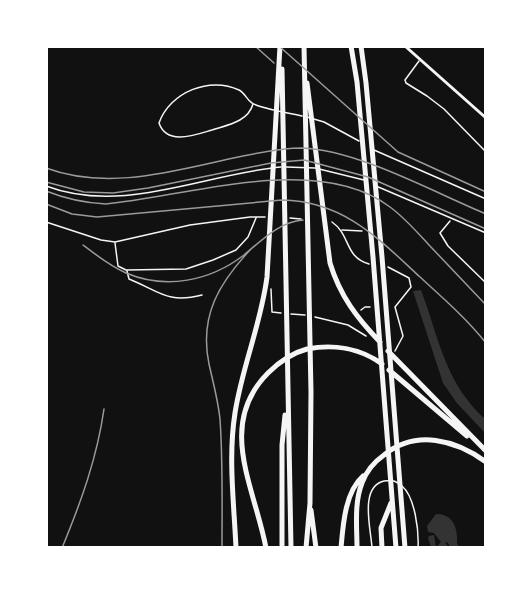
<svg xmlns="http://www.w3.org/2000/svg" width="532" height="594" font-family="'Exo 2',sans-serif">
  <rect width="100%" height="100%" fill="#111"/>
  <path fill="#333" d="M421,290C439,338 445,383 485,419V433L456,402L443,383L413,291Z
    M436,514C454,514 458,529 457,544L460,547H450L448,543L445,542L448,547H431L428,538L429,536L434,535L436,547L441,542L434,533L428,532L427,526Z"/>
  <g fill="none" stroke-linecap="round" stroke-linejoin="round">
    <path stroke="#f5f5f5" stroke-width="1.5" d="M290,218L301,219
      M450,221L440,233L448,246L486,283
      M46,222L101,240L115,242L190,225L250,217H265
      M332,222C351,235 344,257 369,264
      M342,230L362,231
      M115,243L118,266L126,270L186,269L213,260L236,250L248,237L256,218
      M388,267L409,278L411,287L395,307L403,336L395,351
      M127,271L129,279C159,291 167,304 202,295
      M271,289L272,312L281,313
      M361,310L365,307H370
      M291,314L305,315
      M315,317L348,325L366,336"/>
    <path stroke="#f5f5f5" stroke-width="1.5" d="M419,61L405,80L406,83L427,96L444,109L486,152
      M253,104C248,122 227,125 212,130C195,135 167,146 159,123C170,92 210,76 239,90C245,93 247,100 252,103C261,109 291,113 302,116
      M307,117L324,122L359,141
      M374,150L486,199
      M286,167L315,168L364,180
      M46,186C123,215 204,174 281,167
      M376,186L486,233
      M402,486C415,497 419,531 418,548
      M372,548C371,529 359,487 384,481C390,480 393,480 398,483"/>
    <path stroke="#f5f5f5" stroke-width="3" d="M405,46L486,118"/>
    <path stroke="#f5f5f5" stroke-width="5" d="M304,46L311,392L310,503L306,548
      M351,46L357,82L373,257L396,548
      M361,46L366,83L382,257L405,548
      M282,69L291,548
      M307,83L330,263C340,296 357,318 380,342
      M388,351L486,451
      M389,370L467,436
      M311,510L316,548
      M236,548C234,503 228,457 235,413C242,367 261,324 267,277L280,46
      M266,548C255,488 216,425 268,373C279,362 292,353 307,349C333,344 360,348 382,364
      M282,548V445L285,415
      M341,548C343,525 345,492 363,476
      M357,548C357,527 354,503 362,483C366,472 374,462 384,455C416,429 456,440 486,462
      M382,548L381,528L391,503"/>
    <path stroke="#9a9a9a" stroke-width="1.5" d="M255,46L274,63
      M279,46L398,152L486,192
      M46,168C111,192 179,169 243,156C263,152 282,148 302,148C358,150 433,192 486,214
      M46,182L84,192L113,193L148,188L271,163L304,160L368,177L486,229
      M46,191C66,199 85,203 106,204C190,196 317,152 390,207C405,218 417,232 429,245C448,265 467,285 486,305
      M46,204L72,214L97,217L282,200C343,201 378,238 420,277C443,298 466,318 486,343
      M83,245C96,255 110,266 126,273C166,290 210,281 244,255C262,240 279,222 303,220
      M62,548C81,502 97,458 104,409
      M222,548C222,505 223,461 220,419C218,400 213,382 209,364C199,316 219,283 251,249"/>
  </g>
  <rect width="532" height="594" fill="none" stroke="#ffffff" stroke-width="96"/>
</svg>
